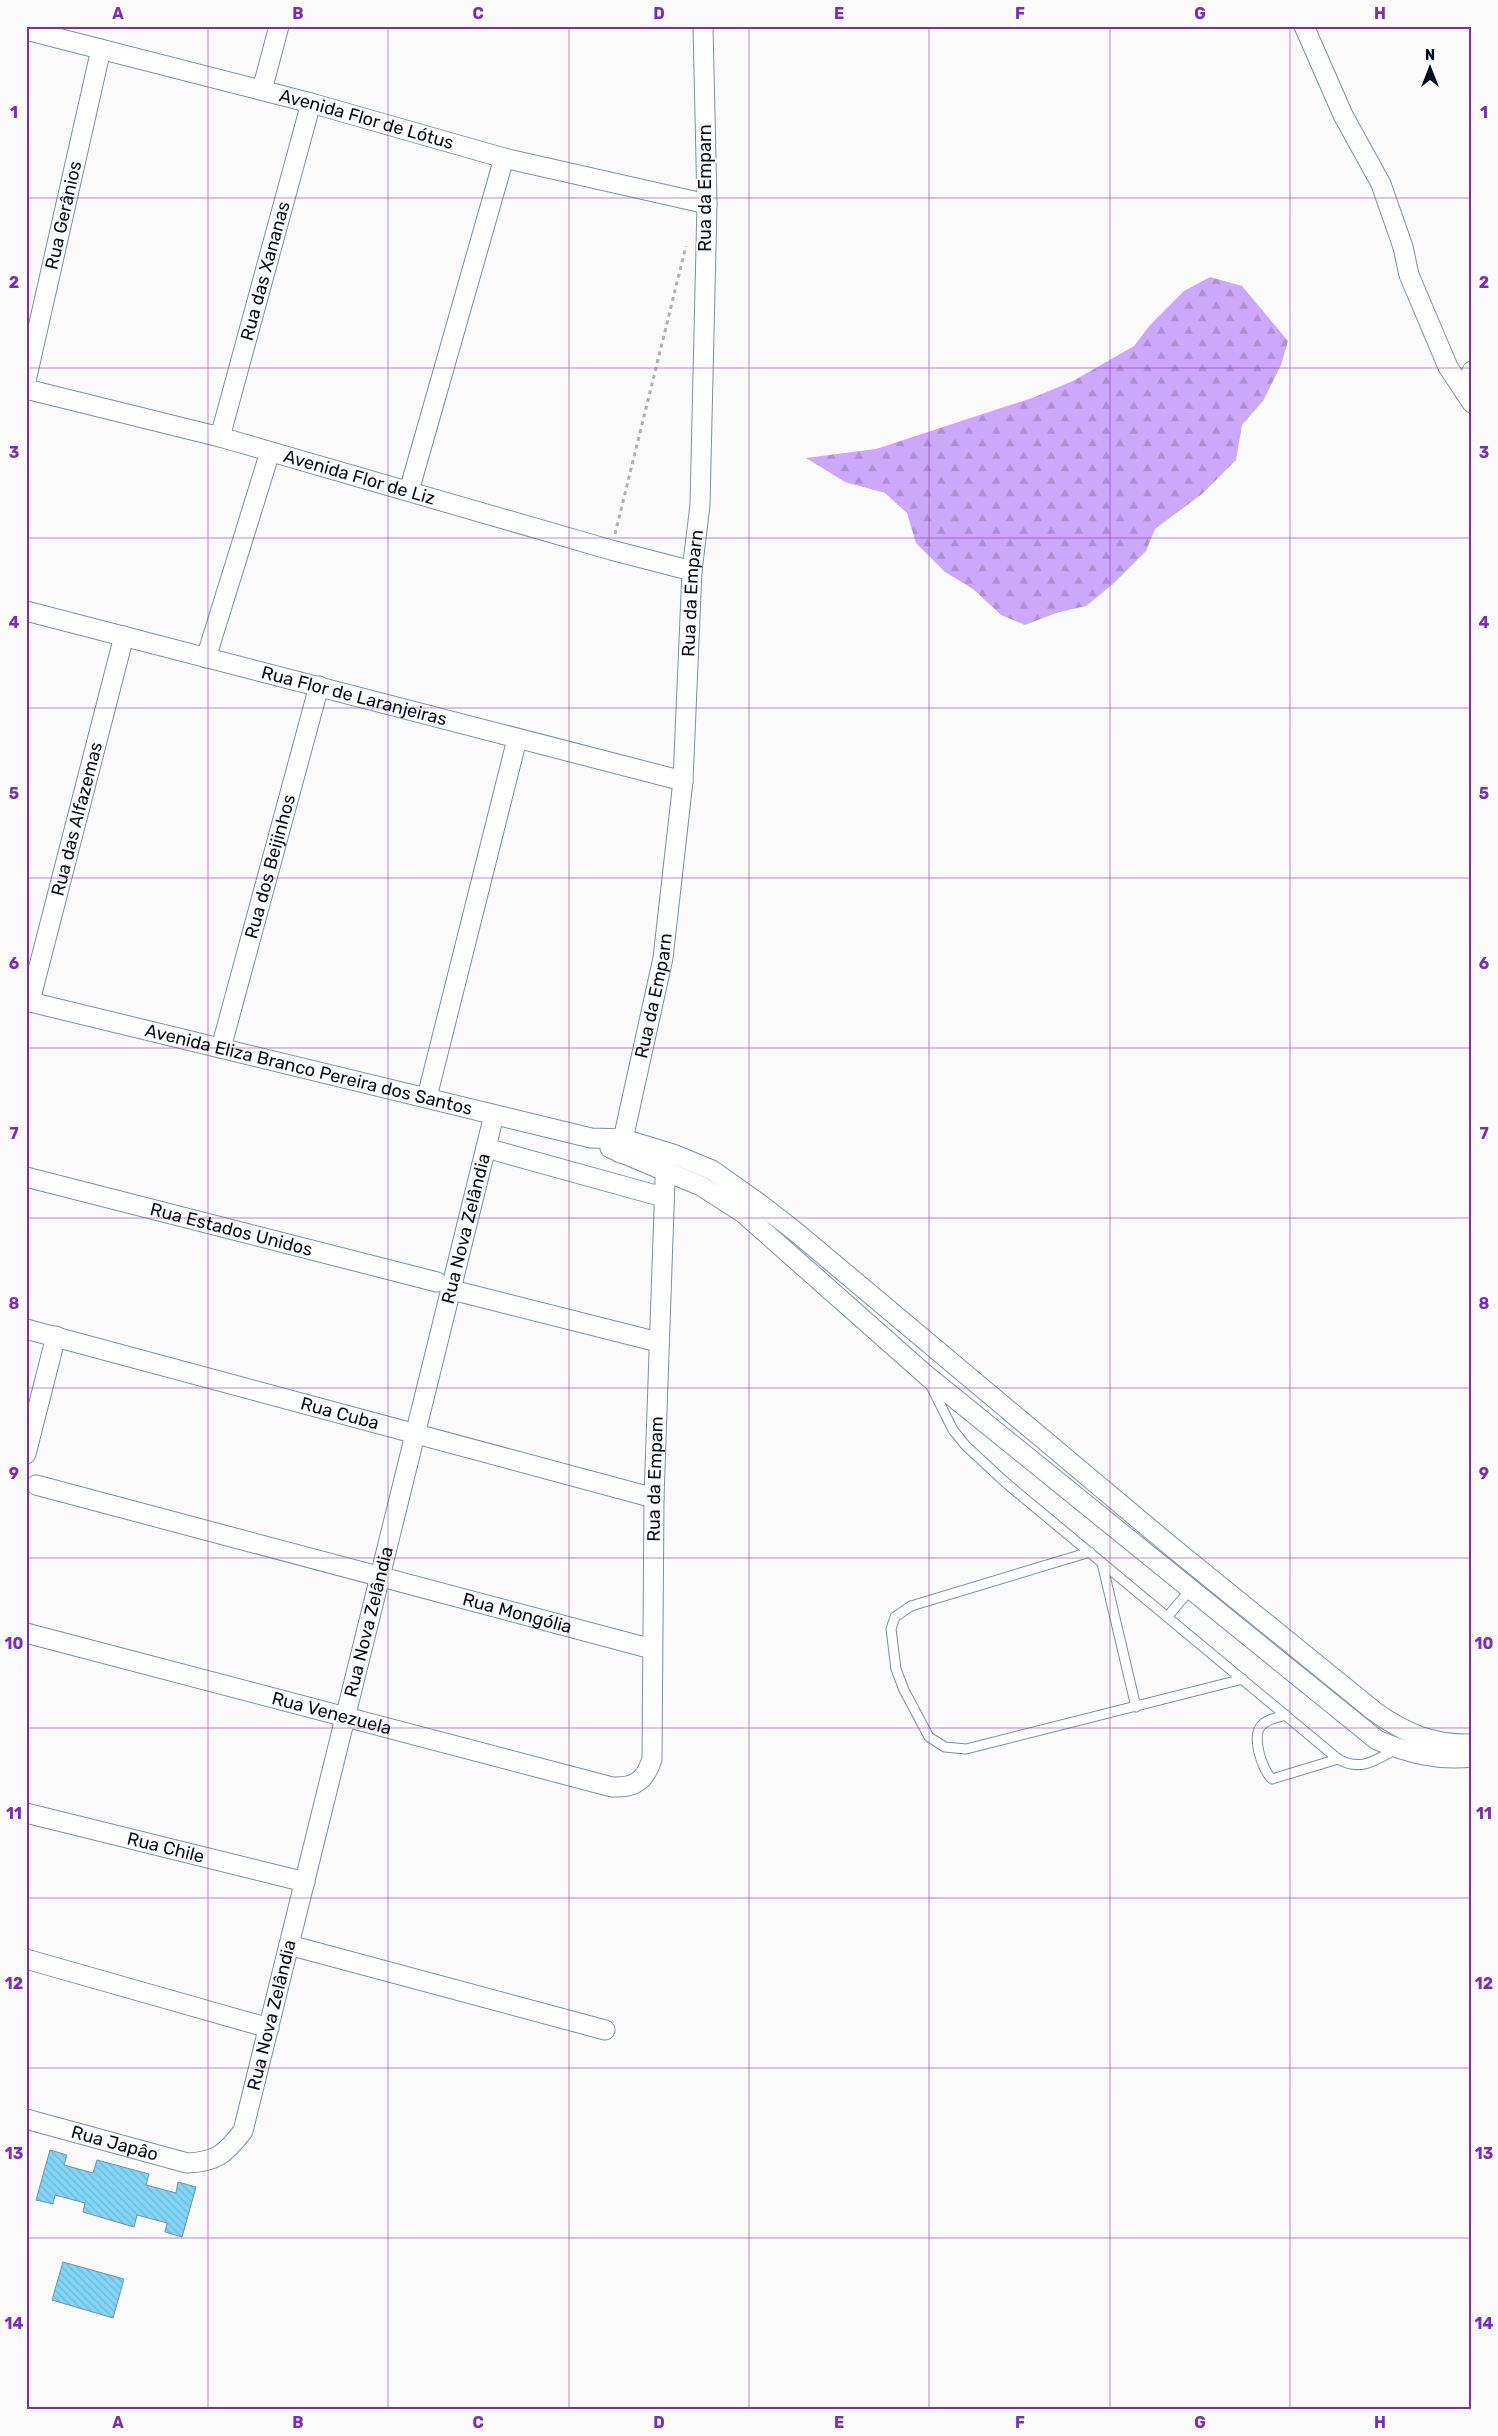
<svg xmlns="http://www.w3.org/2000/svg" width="1498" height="2436" font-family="Rubik,sans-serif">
  <defs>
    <pattern id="forest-firs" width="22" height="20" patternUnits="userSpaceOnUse" patternTransform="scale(1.25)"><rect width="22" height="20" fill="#cba8f9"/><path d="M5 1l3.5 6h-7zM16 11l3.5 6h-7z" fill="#ad8fd5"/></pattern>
    <pattern id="building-back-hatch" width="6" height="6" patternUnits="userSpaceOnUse" patternTransform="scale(1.25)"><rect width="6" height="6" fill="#81d5f6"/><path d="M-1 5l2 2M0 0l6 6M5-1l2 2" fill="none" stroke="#6eb6d2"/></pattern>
  </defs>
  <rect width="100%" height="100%" fill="#fafafa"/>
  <path fill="url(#forest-firs)" d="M1210,277L1242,286L1288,341L1281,365L1263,401L1242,425L1236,460L1202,494L1155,529L1146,551L1113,584L1086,606L1056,613L1025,625L1001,615L973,589L945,572L916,543L907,513L885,493L845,482L806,458L876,449L1032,398L1073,381L1134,346L1150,325L1184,291Z"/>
  <path fill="url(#building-back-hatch)" stroke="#6d94a4" d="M50,2150L67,2155L64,2165L93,2173L97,2160L149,2174L146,2185L176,2193L178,2182L196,2187L182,2237L165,2232L167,2223L137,2215L134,2227L83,2212L85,2203L55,2195L53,2204L36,2200Z
    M63,2262L124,2279L113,2318L52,2300Z"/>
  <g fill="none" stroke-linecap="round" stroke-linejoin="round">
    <g stroke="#7891ac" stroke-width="11">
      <path id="service" d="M930,1384L953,1430L966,1446L1006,1483L1338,1759C1361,1772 1376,1760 1396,1749
        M1090,1552L911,1606L895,1617L891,1629L896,1669L904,1690L929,1737L945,1747L966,1749L1243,1679
        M1102,1563L1136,1707
        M1168,1616L1190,1590
        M1286,1715C1279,1717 1268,1719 1263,1724C1250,1734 1262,1770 1272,1779L1338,1759"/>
    </g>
    <g stroke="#7891ac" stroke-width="21">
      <g id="minor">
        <path d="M1304,26L1343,115L1381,184L1403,247L1409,275L1448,367L1472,403"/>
        <path id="s1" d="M26,30L311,103L504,158L707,204"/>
        <path d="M262,90L279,26"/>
        <path id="s2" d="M26,381L101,49"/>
        <path id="s3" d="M26,389L220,437L611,550L692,571"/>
        <path d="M1465,393L1472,371"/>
        <path id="s4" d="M220,437L311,103"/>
        <path d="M409,491L504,158"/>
        <path id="s5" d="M26,611L683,781"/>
        <path d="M206,658L270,452"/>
        <path id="s6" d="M26,1001L591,1138L624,1139L673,1154L712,1170L760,1204L796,1232L1167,1543L1374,1711C1404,1733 1433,1745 1472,1744"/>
        <path id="s7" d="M30,1001L124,636"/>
        <path id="s8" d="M221,1048L319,686"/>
        <path d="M427,1097L517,739"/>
        <path d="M486,1148L663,1197"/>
        <path d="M610,1148L701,1186L743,1213L926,1375L1377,1740C1408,1753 1438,1761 1472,1757"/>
        <path id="s9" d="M620,1153L663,958L683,781L692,571L700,505L707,204L703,26"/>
        <path id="s10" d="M26,1177L437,1282"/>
        <path d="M452,1290L658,1342"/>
        <path id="s11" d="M26,1329L654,1498"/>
        <path d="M26,1454L56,1336"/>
        <path id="s12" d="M36,1485L652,1649"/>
        <path id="s13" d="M26,1633L612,1787C635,1788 645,1781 652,1759L654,1498L666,1152"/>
        <path id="s14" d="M26,1813L305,1882"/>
        <path d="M289,1945L605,2030"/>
        <path d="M26,1959L269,2028"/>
        <path id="s15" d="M26,2119L187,2163C217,2162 226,2153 243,2131L494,1115"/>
      </g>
    </g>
    <path stroke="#afb2b5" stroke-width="3" stroke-dasharray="4 4" stroke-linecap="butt" d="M615,534L686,246"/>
    <use href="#service" stroke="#fff" stroke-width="9"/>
    <use href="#minor" stroke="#fff" stroke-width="19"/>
  </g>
  <path fill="none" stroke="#7b2cbf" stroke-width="1" stroke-opacity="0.55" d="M208,26V2410M388,26V2410M569,26V2410M749,26V2410M929,26V2410M1110,26V2410M1290,26V2410M26,198H1472M26,368H1472M26,538H1472M26,708H1472M26,878H1472M26,1048H1472M26,1218H1472M26,1388H1472M26,1558H1472M26,1728H1472M26,1898H1472M26,2068H1472M26,2238H1472"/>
  <g text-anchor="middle" stroke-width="4" stroke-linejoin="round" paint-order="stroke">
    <g font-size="18" fill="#060f19" stroke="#fafafa">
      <text dy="6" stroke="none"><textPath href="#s1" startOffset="352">Avenida Flor de Lótus</textPath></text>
      <text transform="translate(705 188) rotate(-90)" y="6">Rua da Emparn</text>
      <text dy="6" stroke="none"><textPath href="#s2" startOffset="170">Rua Gerânios</textPath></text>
      <text dy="6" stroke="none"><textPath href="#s4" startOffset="172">Rua das Xananas</textPath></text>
      <text dy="6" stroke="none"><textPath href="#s3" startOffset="345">Avenida Flor de Liz</textPath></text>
      <text dy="6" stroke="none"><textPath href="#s9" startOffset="566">Rua da Emparn</textPath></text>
      <text dy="6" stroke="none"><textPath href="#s5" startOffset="339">Rua Flor de Laranjeiras</textPath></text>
      <text dy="6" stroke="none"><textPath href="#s7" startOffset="188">Rua das Alfazemas</textPath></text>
      <text dy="6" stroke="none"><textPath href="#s8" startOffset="188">Rua dos Beijinhos</textPath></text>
      <text dy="6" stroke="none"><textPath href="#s9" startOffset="161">Rua da Emparn</textPath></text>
      <text dy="6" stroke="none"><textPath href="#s6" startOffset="291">Avenida Eliza Branco Pereira dos Santos</textPath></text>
      <text dy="6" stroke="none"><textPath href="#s10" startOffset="212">Rua Estados Unidos</textPath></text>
      <text dy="6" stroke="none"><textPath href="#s15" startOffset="1164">Rua Nova Zelândia</textPath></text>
      <text dy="6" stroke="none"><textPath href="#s11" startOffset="325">Rua Cuba</textPath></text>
      <text dy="6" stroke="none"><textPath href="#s13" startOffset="940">Rua da Empam</textPath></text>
      <text dy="6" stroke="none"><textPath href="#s12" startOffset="498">Rua Mongólia</textPath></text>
      <text dy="6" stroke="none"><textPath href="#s15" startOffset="759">Rua Nova Zelândia</textPath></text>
      <text dy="6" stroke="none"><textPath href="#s13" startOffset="316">Rua Venezuela</textPath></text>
      <text dy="6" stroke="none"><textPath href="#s14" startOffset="144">Rua Chile</textPath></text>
      <text dy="6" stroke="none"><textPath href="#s15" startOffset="354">Rua Nova Zelândia</textPath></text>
      <text dy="6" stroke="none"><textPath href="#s15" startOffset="92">Rua Japâo</textPath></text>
    </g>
  </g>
  <rect width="1498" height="2436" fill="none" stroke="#fafafa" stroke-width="55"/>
  <g transform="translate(1430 68)" stroke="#fafafa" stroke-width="4" paint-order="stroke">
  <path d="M0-4L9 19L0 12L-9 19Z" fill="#060f19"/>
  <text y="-8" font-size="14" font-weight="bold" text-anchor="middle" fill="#060f19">N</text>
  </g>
  <rect x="28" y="28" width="1442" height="2380" fill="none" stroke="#7b2cbf" stroke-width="2"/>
  <g font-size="16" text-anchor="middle" font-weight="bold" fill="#7b2cbf">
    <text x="118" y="19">A</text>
    <text x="298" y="19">B</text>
    <text x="478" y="19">C</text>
    <text x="659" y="19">D</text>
    <text x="839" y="19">E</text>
    <text x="1020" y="19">F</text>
    <text x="1200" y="19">G</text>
    <text x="1380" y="19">H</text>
    <text x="14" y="118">1</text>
    <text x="1484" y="118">1</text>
    <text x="14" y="288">2</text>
    <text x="1484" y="288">2</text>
    <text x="14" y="458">3</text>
    <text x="1484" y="458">3</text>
    <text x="14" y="628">4</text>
    <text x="1484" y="628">4</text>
    <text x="14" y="799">5</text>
    <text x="1484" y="799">5</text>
    <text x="14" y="969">6</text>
    <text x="1484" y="969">6</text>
    <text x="14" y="1139">7</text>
    <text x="1484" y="1139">7</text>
    <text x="14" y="1309">8</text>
    <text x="1484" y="1309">8</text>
    <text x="14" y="1479">9</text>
    <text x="1484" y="1479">9</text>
    <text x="14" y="1649">10</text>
    <text x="1484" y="1649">10</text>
    <text x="14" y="1819">11</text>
    <text x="1484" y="1819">11</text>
    <text x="14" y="1989">12</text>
    <text x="1484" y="1989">12</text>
    <text x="14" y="2159">13</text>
    <text x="1484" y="2159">13</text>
    <text x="14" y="2329">14</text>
    <text x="1484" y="2329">14</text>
    <text x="118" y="2428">A</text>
    <text x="298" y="2428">B</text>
    <text x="478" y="2428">C</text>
    <text x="659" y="2428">D</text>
    <text x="839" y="2428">E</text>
    <text x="1020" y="2428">F</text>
    <text x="1200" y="2428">G</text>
    <text x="1380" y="2428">H</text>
  </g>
</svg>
